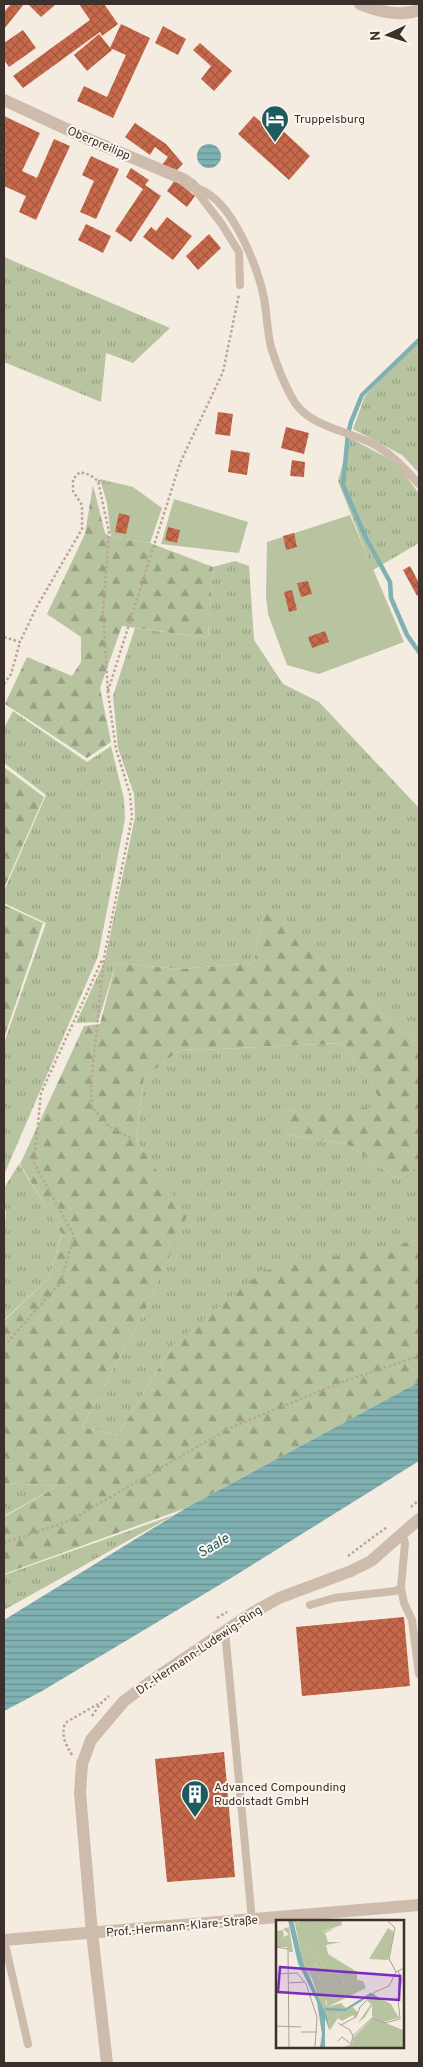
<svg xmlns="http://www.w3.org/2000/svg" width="423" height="2067" font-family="Overpass,sans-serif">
  <defs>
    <pattern id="grass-tufts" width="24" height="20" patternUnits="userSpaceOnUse" patternTransform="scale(1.25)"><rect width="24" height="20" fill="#b8c4a0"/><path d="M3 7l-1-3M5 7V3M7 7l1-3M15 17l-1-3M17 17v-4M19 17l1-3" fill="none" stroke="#97a083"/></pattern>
    <pattern id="forest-firs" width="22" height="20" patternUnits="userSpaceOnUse" patternTransform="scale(1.25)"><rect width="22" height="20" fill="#b8c4a0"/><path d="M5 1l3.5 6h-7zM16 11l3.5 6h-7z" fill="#97a083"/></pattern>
    <pattern id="water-rules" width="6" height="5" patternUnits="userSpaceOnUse" patternTransform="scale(1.25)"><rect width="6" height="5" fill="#7fb0b2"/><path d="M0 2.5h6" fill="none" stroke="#699091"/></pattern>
    <pattern id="building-cross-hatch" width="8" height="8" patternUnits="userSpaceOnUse" patternTransform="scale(1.25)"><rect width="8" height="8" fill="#c8694b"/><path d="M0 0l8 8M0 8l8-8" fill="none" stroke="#a4573f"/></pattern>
  </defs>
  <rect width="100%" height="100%" fill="#f4ebe1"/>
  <path fill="url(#grass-tufts)" d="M4,258V257L170,328L133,363L106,353L101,402L4,362Z
    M419,341V473L402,455L353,429L365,396Z
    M350,438L397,463L419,494V543L373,570L338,481Z
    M235,561L249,566L254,640L283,684L319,702L419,808V1045L263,911L254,963L179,969L116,963L98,1022L76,1023L105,960L135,817L134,794L118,748L113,696L135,628L208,638L213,567Z
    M13,711L87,762L111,746L124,799L125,819L98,956L4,1175V1043L46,923L4,903V891L46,795L4,763V728Z
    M343,1043L386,1108L279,1111L289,1135L347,1144L398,1179L419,1166V1240L360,1253L173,1345L118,1435L82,1427L150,1301L186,1216L136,1140L144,1078L181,1049L200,1050Z
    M19,1164L62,1233L49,1278L4,1320V1230L6,1212L4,1208V1188Z
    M4,1483L58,1486L4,1516Z
    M174,1515L4,1610V1575Z"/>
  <path fill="url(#forest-firs)" d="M93,485L105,533L111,537L150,543L213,567L208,638L122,626L100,688L111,742L87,758L5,704L27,657L72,676L81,662V637L47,614L85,534Z
    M4,767L44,797L4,888Z
    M4,905L43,923L4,1038Z
    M263,910L419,1045V1166L398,1179L347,1144L289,1135L278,1111L385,1107L343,1043L200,1050L181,1049L144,1078L136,1140L187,1216L150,1301L82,1427L118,1435L173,1345L263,1271L419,1240V1382L186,1508L4,1574V1517L58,1486L4,1483V1321L49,1278L62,1234L20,1164L84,1026L100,1024L116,963L179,969L254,963Z"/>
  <path fill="#b8c4a0" d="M100,479L133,487L162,508L150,543L111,537L107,503Z
    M174,499L248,522L239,553L161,544Z
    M350,515L404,642L319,674L287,665L268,614L266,596L267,542Z"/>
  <path fill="url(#water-rules)" d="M197 156a12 12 0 1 1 24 0a12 12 0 1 1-24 0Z
    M419,1382V1461L236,1575L42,1691L4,1711V1620L186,1508Z"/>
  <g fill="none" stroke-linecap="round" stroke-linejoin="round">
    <path stroke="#7fb0b2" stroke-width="4.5" d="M419,340L362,395L351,422L348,434L343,485L366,538L390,582L391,598L407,635L419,652"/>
  </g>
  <path fill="url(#building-cross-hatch)" d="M11,4H24L4,29V12Z
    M28,4H56L41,17Z
    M79,4H104L118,24L102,36L100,32L23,88L13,76L90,20Z
    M121,24L150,38L113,118L77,101L84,86L107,97L126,55L110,48Z
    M163,26L186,39L178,55L155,43Z
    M23,30L36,48L9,67L4,60V43Z
    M99,34L112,50L87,71L74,55Z
    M200,43L232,71L214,91L201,79L211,66L193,50Z
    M4,116L40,133L22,171L37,178L54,139L70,146L36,220L19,212L26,196L4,186Z
    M254,116L261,122L267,116L310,156L289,180L238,134Z
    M135,123L166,144L183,164L177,170L162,165L168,157L155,147L150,155L125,137Z
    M91,156L119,169L96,219L80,212L94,181L82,175Z
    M131,168L149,180L145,185L161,196L131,242L115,231L143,189L126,177Z
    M175,180L195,196L187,207L167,191Z
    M167,217L192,236L173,260L143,237L151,227L156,231Z
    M86,224L111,236L103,253L78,240Z
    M209,234L221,248L198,270L186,256Z
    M218,412L233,414L230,436L215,434Z
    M286,427L309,433L304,454L281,448Z
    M231,450L250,453L247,475L228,472Z
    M292,460L305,462L304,477L290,476Z
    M119,513L130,516L126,534L115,532Z
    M168,527L180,530L177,543L165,540Z
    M294,533L297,547L286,550L283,536Z
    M410,566L419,583V594L417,596L403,570Z
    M308,581L312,594L301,597L297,583Z
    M292,590L297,610L289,612L284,592Z
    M325,631L329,642L312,648L308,637Z
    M404,1617L410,1686L302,1696L296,1627Z
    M224,1752L235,1877L167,1882L155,1759Z"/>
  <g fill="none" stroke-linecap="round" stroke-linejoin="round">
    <path stroke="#b9a596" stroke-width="2.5" stroke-dasharray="2.5 2.5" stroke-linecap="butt" d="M98,481L112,484
      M4,637L20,642L36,608L82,529V505L73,491V479L80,472L90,475L98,481L109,532L103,612L108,693L116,749L130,794L132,817L104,958L91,1084L92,1107L110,1127L134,1140
      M4,684L11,674L20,642
      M108,691L180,463L223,372L239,294
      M4,1346L61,1282L74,1236L34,1163L41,1093L102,960
      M411,1507L419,1500
      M4,1543L69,1521L230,1428L342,1382L419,1356
      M348,1556L387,1527
      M217,1618L227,1612
      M92,1716L100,1704L109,1696
      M72,1755C65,1743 61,1736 65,1723L98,1704"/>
    <path stroke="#cdbbac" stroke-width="8" d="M193,186C199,189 205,191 210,195C236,213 258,268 264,298C267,314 267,331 271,347C276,363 283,381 291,396C306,428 349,430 377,446C394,456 406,470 419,484
      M194,188L221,223L239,252L240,285
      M402,1534L405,1543L401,1588L404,1603L412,1620L419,1674
      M310,1605L334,1598L395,1591L401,1588
      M225,1631L252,1920
      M4,1940L28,2044"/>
    <path stroke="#cdbbac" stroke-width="12" d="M4,100L88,139L183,179L193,186
      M4,1940L419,1905
      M107,2063L92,1933L80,1793L82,1764L91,1740L124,1701L157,1677L252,1613L279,1598L351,1571L371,1561L419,1519"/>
    <path stroke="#cdbbac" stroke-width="12" d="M360,4C379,12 399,17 419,10"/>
  </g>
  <defs>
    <g id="hotel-pin" transform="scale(1.4375)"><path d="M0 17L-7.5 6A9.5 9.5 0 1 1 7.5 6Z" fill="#1f5a5e" stroke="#fbf5ee"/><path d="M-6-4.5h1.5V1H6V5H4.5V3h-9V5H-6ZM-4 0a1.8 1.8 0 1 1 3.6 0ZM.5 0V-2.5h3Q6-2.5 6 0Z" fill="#fff"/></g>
    <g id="building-pin" transform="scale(1.4375)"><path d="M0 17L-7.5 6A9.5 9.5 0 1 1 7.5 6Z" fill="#1f5a5e" stroke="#fbf5ee"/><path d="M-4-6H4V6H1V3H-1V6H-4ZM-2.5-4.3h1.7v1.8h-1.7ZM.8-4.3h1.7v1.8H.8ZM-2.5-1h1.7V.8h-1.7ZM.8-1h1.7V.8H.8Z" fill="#fff"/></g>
  </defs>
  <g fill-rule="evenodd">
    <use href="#hotel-pin" x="275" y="119"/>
    <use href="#building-pin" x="195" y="1794"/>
  </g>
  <g text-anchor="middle" stroke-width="4" stroke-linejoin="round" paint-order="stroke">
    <g font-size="12" fill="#3b302b" stroke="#fbf5ee" text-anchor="start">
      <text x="294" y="123">Truppelsburg</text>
      <text x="214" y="1791">Advanced Compounding<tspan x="214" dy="14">Rudolstadt GmbH</tspan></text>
    </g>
    <g font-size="12" fill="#3b302b" stroke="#fbf5ee">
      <text transform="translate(99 143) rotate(23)" y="4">Oberpreilipp</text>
      <text transform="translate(199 1650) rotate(-34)" y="4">Dr.-Hermann-Ludewig-Ring</text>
      <text transform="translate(182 1926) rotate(-5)" y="4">Prof.-Hermann-Klare-Straße</text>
    </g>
    <g font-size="14" font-style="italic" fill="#1f5a5e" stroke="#fbf5ee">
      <text transform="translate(213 1545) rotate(-31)" y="5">Saale</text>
    </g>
  </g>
  <g transform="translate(276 1920)">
    <rect width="128" height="128" fill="#f4ebe1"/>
    <path d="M18,0L25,3L32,31H37L51,51L57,49L78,55L81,52V60L87,61L90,68L51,87L49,66L41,55L53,62L58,59L63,62L62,72L56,78L67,67L68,59L57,52L50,54L38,42L41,47L38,53L33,49L36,60L27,42ZM42,0H65L66,5L45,12ZM13,7L17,32H13L11,27H1L0,23V11L7,10L8,17L13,14L7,9ZM112,8L118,12L112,40L93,39ZM95,74L115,84L123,98L107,102L96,97V85L89,97L82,103L95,84L91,81L95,78L92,80L90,75ZM77,87L82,93L79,98L77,95L66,101L62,98L61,93ZM97,98L127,110V127H68L76,124L77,118Z" fill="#b8c4a0"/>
    <path d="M23,0H42L46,12L60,8L49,13L52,22H65L50,25L52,34L81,52L78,55L57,49L51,51L37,31H32ZM38,42L50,54L57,52L68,59L67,67H70L56,78L57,68L59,73L62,71L61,60L53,62L41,55L49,66L53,78L49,81L51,87L65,83L72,90L61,93L62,98L54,110L33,50L38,52L41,46ZM113,114L127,117V127H104L109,122L119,125L121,121L117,118L104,117Z" fill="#b8c4a0"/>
    <path d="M12,0H17L27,42L51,97L54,112L49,98V127H44L46,114L41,82L22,43Z" fill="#7fb0b2"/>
    <path fill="none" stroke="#7fb0b2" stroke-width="2.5" d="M49,89L69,90L95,74L103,79"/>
    <path fill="none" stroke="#aaa098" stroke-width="1" d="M111,0L119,8L113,39L120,52M0,27L12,29L13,127M0,54L21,53L30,64L41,97L39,127M12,63L29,62M113,66L120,52L128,48M62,103L74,110L77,116M65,105L80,97L84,87L99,72L113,66M0,106L25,107M25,112H41M62,121L66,117L75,124L77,116L96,98L109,103L124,99L122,79L126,59L122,51"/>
    <path fill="#7b2cbf" fill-opacity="0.15" stroke="#7b2cbf" stroke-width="2.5" d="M4,47L124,56L123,80L2,72Z"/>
    <rect width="128" height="128" fill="none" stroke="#3b302b" stroke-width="2.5"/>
  </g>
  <rect width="423" height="2067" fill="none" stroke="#3b302b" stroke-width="10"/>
  <g transform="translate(388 35) rotate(266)" stroke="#fbf5ee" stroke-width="4" paint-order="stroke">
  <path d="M0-4L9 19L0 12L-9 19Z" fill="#3b302b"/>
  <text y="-8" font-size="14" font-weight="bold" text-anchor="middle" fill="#3b302b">N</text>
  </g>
</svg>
